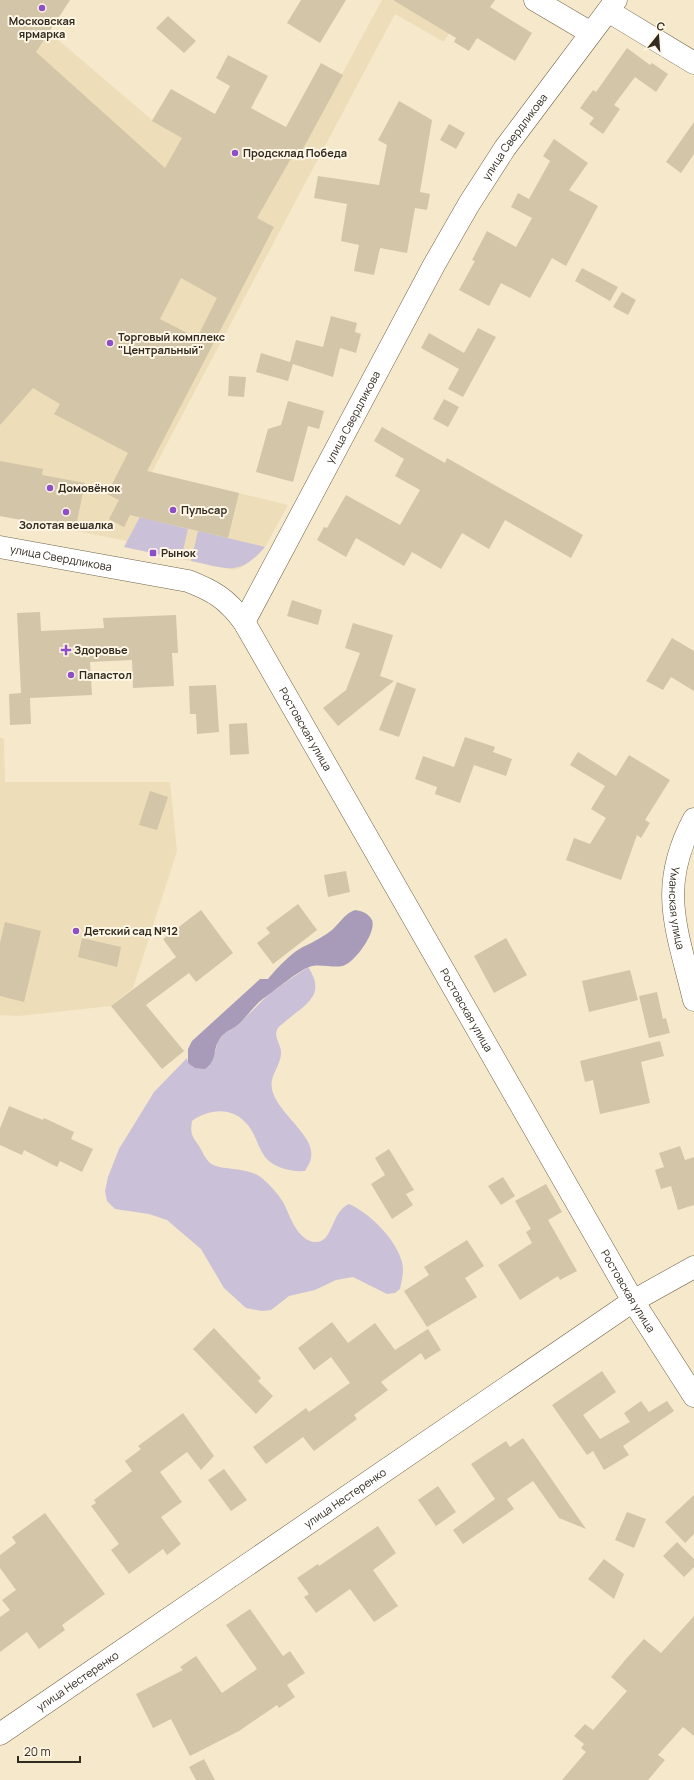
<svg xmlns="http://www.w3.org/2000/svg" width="694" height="1780" font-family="Manrope,sans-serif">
  <rect width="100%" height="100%" fill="#f6e9cb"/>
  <path fill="#edddb9" d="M0,0H70L49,32L152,120L171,89L295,161L382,0H469L444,42L395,14L152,472L288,505L265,547L257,556L242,567L234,570L124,547L127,541L0,516Z
    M0,737L4,739L5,782H170L177,851L133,988L111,1006L19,1016L0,1015Z"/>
  <path fill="#cac0d8" d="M141,515L156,521L188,529L181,559L124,547Z
    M198,531L265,547C238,578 227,568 191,561Z
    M308,967C326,994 308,1003 287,1020C285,1022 280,1025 278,1028C273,1036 280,1043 281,1051C282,1061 274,1071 272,1080C266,1107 316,1133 311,1157C311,1162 307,1167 305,1171C291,1172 274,1168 265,1157C257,1146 255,1131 245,1122C230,1106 207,1110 192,1121C190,1134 192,1136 199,1146C202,1151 205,1158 209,1162C219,1172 247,1165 263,1179C271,1186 277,1193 283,1202C290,1215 296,1239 314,1242C334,1244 330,1212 349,1204C369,1213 394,1237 401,1259C405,1269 402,1279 400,1289L395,1293L387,1294L353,1277L336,1280L315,1290L289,1296L271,1310L262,1311L246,1308L224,1288L201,1249L167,1220L149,1214L115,1209L107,1201L105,1191L108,1177L119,1149L154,1092L187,1058L188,1063L215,1052L218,1041L224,1034L239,1024L270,993Z"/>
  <path fill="#a89bba" d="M355,910C362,911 368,913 372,920C377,932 354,964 342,966C332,968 319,963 309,967C301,969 267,996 259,1002C252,1009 247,1016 240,1023C234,1029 224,1031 219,1040C212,1052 218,1059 205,1069L195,1068L188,1063V1049L192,1041L260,979H268C276,969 293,951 305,946C315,941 323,937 332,930C340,923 344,914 355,910Z"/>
  <path fill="#d2c5a8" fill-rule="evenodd" d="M0,0H70L36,52L165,168L182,138L152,121L171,89L215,114L230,86L216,78L228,55L268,76L251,108L286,127L321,63L343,75L299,156L294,153L257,218L274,227L147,471L239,493L228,538L130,515L124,527L109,519L119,500L107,494L128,453L54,414L60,404L33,388L0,425ZM181,278L217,298L197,338L160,319Z
    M301,0H346L320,43L287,23Z
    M393,0H495L490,7L532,33L515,61L477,38L469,51L454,42L456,38Z
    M168,16L196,41L184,53L156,28Z
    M627,48L650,65L652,63L668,74L656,92L635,77L614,105L620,109L603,134L589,124L594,118L580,108L593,90L596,92Z
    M399,101L432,120L420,192L430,194L427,210L415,208L407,253L380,248L374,275L354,271L359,245L341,241L347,204L314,198L318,176L379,185L387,145L378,140Z
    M694,122V154L681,173L666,162Z
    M449,124L465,133L456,149L440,140Z
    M554,139L588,163L569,190L598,206L566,266L552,258L530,298L501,283L489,306L459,290L475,261L472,260L487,231L516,247L532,218L511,207L518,193L529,199L550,161L543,156Z
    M582,268L618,287L610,301L575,281Z
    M622,292L636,300L628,315L613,307Z
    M331,316L357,323L355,332L361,334L356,353L340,348L333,377L293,364L288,381L256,372L261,353L290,362L296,340L323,347Z
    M478,328L496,337L463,397L448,389L459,369L421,348L429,333L464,353Z
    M229,376L246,377L244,397L228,396Z
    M444,399L459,407L448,427L433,419Z
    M288,401L324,411L319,429L308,426L293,482L256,472L268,429L281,425Z
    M382,427L445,463L447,458L583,535L571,558L505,520L489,549L462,533L441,569L412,552L404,566L356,538L346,557L317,540L324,527L327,528L346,495L400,525L420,490L395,476L404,459L374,441Z
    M0,461L43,469L42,475L85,483L76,526L72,529L0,516Z
    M292,600L322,610L318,625L287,616Z
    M40,612L41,631L104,628L103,618L176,615L178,653H172L174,686L133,688L132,660L90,662L92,695L30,698L31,724L10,725L9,694L21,693L17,613Z
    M353,623L393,635L380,676L394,681L338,726L323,708L346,690L360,653L345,648Z
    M672,638L694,651V691L671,677L663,690L646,681Z
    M397,682L416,689L399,737L379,730Z
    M216,685L219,732L197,734L196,714H190L189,686Z
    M247,723L249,754L230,755L229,724Z
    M465,737L495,747L493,752L512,759L506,776L474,765L460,803L435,794L437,787L415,779L423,756L454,767Z
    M578,752L616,776L629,755L670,780L645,820L650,823L641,838L637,835L621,880L566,860L574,838L590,844L606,818L591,809L605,786L570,765Z
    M150,791L168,797L157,830L139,825Z
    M346,871L350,892L328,897L324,875Z
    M298,904L317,930L273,964L257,943L270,933L266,928Z
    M201,910L233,953L196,982L189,973L146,1005L184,1051L162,1069L111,1006L176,957L163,939Z
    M5,922L41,931L24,1002L0,996V943Z
    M82,938L121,947L117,967L78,957Z
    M506,938L527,975L494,993L474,956Z
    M630,970L638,1000L589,1012L582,981Z
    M657,992L663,1019L666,1018L670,1033L649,1038L639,996Z
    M660,1041L664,1056L641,1062L650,1103L600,1114L593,1080L585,1082L580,1061Z
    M9,1106L43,1120L44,1118L74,1132L71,1139L93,1149L82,1172L60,1161L57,1167L24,1150L22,1155L0,1145V1128Z
    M680,1146L685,1160L694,1157V1205L678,1210L671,1186L661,1189L655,1170L664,1167L659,1153Z
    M389,1149L414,1190L406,1194L413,1205L392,1219L371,1184L385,1175L375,1158Z
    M503,1177L515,1196L501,1205L488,1186Z
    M546,1184L562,1212L548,1220L577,1271L560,1280L558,1276L520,1300L498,1265L532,1243L526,1232L531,1229L515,1201Z
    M467,1240L484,1266L465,1278L477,1297L427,1327L404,1291L429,1275L424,1267Z
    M332,1322L348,1343L375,1323L395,1350L428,1329L441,1350L425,1360L421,1353L381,1382L388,1390L354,1415L357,1419L314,1451L303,1437L266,1464L253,1447L306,1408L309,1412L350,1383L331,1357L314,1370L298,1348Z
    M214,1328L261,1378L258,1381L273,1396L256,1414L193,1349Z
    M602,1371L616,1392L583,1415L600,1439L630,1422L624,1413L641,1401L649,1412L667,1401L674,1411L623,1446L629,1455L604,1470L593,1451L587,1455L552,1405Z
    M183,1413L214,1456L201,1470L187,1452L160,1472L182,1502L161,1517L181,1544L167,1555L163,1549L129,1574L111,1550L119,1544L91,1506L96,1503L94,1500L132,1471L125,1461L141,1449L138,1446Z
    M523,1438L586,1529L559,1518L533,1481L507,1499L514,1509L463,1544L453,1530L495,1499L471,1464L506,1441L510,1447Z
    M224,1469L247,1500L231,1511L208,1480Z
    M438,1486L456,1512L436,1526L418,1500Z
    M694,1495V1534L685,1543L665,1522Z
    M627,1512L646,1519L634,1548L615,1540Z
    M45,1513L105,1594L62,1625L65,1630L39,1649L27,1632L0,1652V1617L10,1610L2,1600L16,1590L0,1568V1555L16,1543L12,1537Z
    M378,1526L396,1553L373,1570L398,1606L374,1622L350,1589L316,1613L304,1597L309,1594L297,1578L318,1564L319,1566Z
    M677,1542L694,1559V1567L684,1577L663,1556Z
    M604,1559L624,1574L614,1599L588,1579Z
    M250,1609L283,1656L290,1651L305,1673L287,1685L295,1697L279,1708L277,1705L239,1731L190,1756L171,1719L153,1728L136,1694L183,1670L180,1667L196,1656L222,1693L257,1669L226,1625Z
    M694,1616V1736L683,1727L658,1755L665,1760L648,1780H562L586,1752L581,1748L584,1744L574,1736L585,1724L593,1730L627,1691L611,1677L626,1659L644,1639L661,1653Z
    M204,1759L215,1780H196L189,1767Z"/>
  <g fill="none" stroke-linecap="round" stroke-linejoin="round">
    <g stroke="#70644a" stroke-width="23">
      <g id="minor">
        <path d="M535,0L591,33"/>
        <path d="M608,11L694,63"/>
        <path id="s1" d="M0,547L188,581C214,591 227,599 244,622L633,1301L694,1396"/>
        <path id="s2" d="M244,622L434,265L469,204L505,148L616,0"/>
        <path id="s3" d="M694,819C657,888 677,929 694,1000"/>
        <path id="s4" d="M0,1734L633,1301L694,1267"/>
      </g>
    </g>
    <use href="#minor" stroke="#fff" stroke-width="22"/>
  </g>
  <g fill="#8c4fc5" stroke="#fff6e5" stroke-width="1.5">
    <circle cx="42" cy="8" r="4"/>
    <circle cx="235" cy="153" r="4"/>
    <circle cx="110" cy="343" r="4"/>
    <circle cx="50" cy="488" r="4"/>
    <circle cx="173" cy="510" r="4"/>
    <circle cx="66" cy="512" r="4"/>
    <rect x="149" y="549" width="8" height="8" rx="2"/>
    <path d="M64 644h4v4h4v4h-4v4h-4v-4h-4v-4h4z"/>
    <circle cx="71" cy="675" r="4"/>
    <circle cx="76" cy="931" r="4"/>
  </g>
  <g text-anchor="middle" stroke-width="4" stroke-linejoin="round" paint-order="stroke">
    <g font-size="11" font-weight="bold" fill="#312b20" stroke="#fff6e5" text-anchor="start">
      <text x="42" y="25" text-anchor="middle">Московская<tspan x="42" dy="13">ярмарка</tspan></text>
      <text x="243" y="157">Продсклад Победа</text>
      <text x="118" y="341">Торговый комплекс<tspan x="118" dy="13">"Центральный"</tspan></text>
      <text x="58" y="492">Домовёнок</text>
      <text x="181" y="514">Пульсар</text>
      <text x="66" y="529" text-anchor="middle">Золотая вешалка</text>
      <text x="161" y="557">Рынок</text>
      <text x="74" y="654">Здоровье</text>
      <text x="79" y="679">Папастол</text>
      <text x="84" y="935">Детский сад №12</text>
    </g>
    <g font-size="11" fill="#312b20" stroke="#fff6e5">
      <text dy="4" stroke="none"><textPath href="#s2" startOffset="556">улица Свердликова</textPath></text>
      <text dy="4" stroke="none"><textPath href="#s2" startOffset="232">улица Свердликова</textPath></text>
      <text dy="4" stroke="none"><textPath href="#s1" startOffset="62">улица Свердликова</textPath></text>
      <text dy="4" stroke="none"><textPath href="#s1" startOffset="385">Ростовская улица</textPath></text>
      <text dy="4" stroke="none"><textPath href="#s3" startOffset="93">Уманская улица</textPath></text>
      <text dy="4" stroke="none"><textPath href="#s1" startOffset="709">Ростовская улица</textPath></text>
      <text dy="4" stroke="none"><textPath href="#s1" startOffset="1033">Ростовская улица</textPath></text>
      <text dy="4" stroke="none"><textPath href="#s4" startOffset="418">улица Нестеренко</textPath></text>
      <text dy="4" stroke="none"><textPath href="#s4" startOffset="94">улица Нестеренко</textPath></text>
    </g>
  </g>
  <g transform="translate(658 36) rotate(17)" stroke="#fff6e5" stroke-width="3" paint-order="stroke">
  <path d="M0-3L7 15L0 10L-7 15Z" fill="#312b20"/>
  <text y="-6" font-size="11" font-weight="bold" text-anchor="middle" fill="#312b20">С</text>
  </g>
  <path d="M18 1756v6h62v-6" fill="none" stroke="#312b20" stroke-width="2"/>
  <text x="24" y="1756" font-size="12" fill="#312b20" stroke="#fff6e5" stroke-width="3" paint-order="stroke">20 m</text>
</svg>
